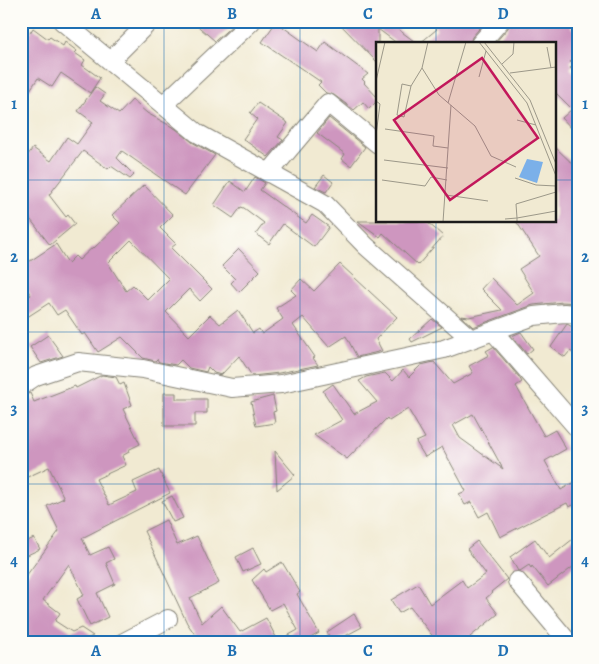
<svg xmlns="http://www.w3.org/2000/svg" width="599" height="664" font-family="Alegreya,serif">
  <rect width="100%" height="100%" fill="#fdfcf7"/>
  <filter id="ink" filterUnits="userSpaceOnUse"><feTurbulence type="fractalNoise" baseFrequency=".02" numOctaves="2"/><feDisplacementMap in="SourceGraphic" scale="10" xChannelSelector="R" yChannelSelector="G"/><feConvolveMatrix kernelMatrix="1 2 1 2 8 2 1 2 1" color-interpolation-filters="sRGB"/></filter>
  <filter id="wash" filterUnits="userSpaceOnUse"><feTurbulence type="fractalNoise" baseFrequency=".0096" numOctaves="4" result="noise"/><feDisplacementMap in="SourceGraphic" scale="20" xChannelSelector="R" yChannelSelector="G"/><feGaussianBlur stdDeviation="1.12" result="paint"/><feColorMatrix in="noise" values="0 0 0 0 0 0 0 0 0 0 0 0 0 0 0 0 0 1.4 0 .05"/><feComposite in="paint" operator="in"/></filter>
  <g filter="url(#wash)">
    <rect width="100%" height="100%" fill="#f1ead2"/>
    <g id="blocks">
      <path fill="#ce96bf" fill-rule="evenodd" d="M192,21H233L235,23L215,41Z
        M337,21H387L418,44H398L378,29V63Z
        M430,21H486L472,37L470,44H419L437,29Z
        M510,21H565L578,34V54L570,62L573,65L570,68L578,76V123L572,129L562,118L572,109L555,92V44H494L508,28Z
        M276,22L318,52L325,42L368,74L362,79L365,82L364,83L378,98V100L369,109L363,102L354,110L334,95L326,93L318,85L321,82L262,42Z
        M21,27L30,33L33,28L48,39L50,37L63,46L65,42L77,51L75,53L85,60L82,65L100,78L90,93L61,73L52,87L38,78L30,90L21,84Z
        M95,87L105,94L100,101L119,114L132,100L147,113L176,129L192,142L215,155L185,195L122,151L117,158L134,175L130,179L111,166L108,169L83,151L49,195L66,217L68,215L75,224L50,245L21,207V164L33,148L51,161L67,137L77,144L93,122L78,111Z
        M258,103L288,123L278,137L283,140L268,157L243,139L257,119L250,113Z
        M329,118L365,147L351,166L342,159L345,154L317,133Z
        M555,147L578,169V303L563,302L533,305L473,327L461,316L469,317L502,310L481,289L491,278L517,305L534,293L519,269L539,256L516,221H555Z
        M324,175L333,182L326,192L315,187Z
        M255,177L265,183L260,190L306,223L312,215L329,227L314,247L283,224L269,244L256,234L264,223L244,208L241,207L233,218L214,205L230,181L245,192Z
        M144,185L173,215L160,228L176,244L171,248L212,289L200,301L189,289L166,312L189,336L210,315L220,324L238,310L253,333L259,329L262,334L283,319L276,308L296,295L291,290L301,279L314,291L340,264L397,317L376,339L382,351L357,357L346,336L329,347L303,317L293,325L315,357L313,358L318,365L279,373L252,376L239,356L221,375L214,373L208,367L206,372L189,368L181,360L176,365L159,362L157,359L155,361L143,358L122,337L98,352L85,333L82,335L65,310L57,315L49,303L21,321V301L31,295L21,280V267L56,244L68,263L75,256L79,260L93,247L94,248L120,223L112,215ZM131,240L169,279L148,300L133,285L126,291L108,263Z
        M358,221H426L443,236L418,265L383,233L380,237Z
        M239,249L260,271L239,292L231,283L235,279L222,266Z
        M432,319L442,327L412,342L410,339Z
        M567,324L578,330V356L570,351L565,357L551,347Z
        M521,332L533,349L527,354L512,336Z
        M48,335L63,356L41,363L30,347Z
        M493,347L519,377L522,382L516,386L544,436L555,430L566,449L545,461L561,490L578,480V503L569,507L567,503L500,537L488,512L479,517L471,502L465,505L459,494L466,491L442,447L425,457L416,442L425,438L408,409L389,421L387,418L347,459L314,435L342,420L323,391L333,384L354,414L377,402L359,381L366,377L385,373L393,381L403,370L409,377L421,365L434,362L453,384L473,373L469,366L489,355L486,351ZM473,414L503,469L460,438L453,425Z
        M102,375L116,377L120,385L124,383L132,405L123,409L140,444L128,450L129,452L122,456L126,465L96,479L109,505L137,492L133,482L159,470L170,493L82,538L90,555L108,547L114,559L106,563L115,584L97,593L108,617L90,626L77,599L84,595L69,564L43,600L60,613L55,621L72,632L81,628L93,636L84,640L88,643H21V583L59,531L47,506L64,498L49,467L21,480V397L30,393L34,402L75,386L76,388Z
        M164,393H176V399H207V413H195V426H164Z
        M273,396L276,411L273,412L275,423L256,426L251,402Z
        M275,451L295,475L277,490Z
        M172,496L183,518L173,522L162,501Z
        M166,520L177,545L197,536L219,583L190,598L202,623L221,606L240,632L266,618L278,641L298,630L283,603L270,610L252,580L264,569L266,572L282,562L300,592L297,594L319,633L302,643H201L187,623L144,531Z
        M578,535V563L548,586L532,566L531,568L529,565L520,571H518L510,557L535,539L549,558Z
        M34,538L40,549L21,558V544Z
        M477,541L507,579L491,592L492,593L486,598L498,614L470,637L474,643H438L410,607L399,613L391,600L418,584L430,604L462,580L467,588L486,574L467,549Z
        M253,548L261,564L243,572L236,557Z
        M354,614L362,627L332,643L327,632Z"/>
    </g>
  </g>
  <g filter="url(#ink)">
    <use href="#blocks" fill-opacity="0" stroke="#868377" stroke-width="1"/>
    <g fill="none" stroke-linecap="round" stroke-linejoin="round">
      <g stroke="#868377" stroke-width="20">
        <path id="minor" d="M62,21L197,133L325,204L366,246L471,339
          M480,44L500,21
          M110,61L150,21
          M163,105L252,21
          M269,173L328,103L378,144
          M493,331L578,429
          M21,386L36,376L78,362L143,369L232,388L281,384L444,349L534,316L564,313L578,314
          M517,581L569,643
          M122,643L168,619"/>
      </g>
      <use href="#minor" stroke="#fff" stroke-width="18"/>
    </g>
  </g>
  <path fill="none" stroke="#1f6fb2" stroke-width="1" stroke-opacity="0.55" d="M164,21V643M300,21V643M436,21V44M21,180H378M555,180H578M436,221V643M21,332H578M21,484H578"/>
  <g transform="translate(376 42)">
    <rect width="180" height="180" fill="#f1ead2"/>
    <path d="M151,117L167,120L161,141L143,135Z" fill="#7bb0e9"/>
    <path fill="none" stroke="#9c9889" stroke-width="1" d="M52,0L46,26L63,53L99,84L115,114L140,125M103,0L151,61L180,134M108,0L154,58L180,122M171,5L175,26M126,22L137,12L138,0M134,31L180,25M103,35L110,9M0,39L9,0M35,44L26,42L21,73L28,75L35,44L46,26M0,59L4,62L0,93M72,61L90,0M141,78L160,83M9,87L58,94L57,104L72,106M8,118L72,126M139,136L160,143L180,144M6,138L49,144L55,135L71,138M180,150L140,162L141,176L180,169M70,153L112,159M129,177L141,176V180M67,180L75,63"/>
    <path fill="#c2185b" fill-opacity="0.15" stroke="#c2185b" stroke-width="2.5" d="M106,16L162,96L74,158L18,78Z"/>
    <rect width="180" height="180" fill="none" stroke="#1c1c1c" stroke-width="2.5"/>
  </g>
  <rect width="599" height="664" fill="none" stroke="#fdfcf7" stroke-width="55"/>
  <rect x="28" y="28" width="544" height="608" fill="none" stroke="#1f6fb2" stroke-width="2"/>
  <g font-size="16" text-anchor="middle" font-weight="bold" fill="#1f6fb2">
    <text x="96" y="19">A</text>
    <text x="232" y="19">B</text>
    <text x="368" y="19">C</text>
    <text x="503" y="19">D</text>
    <text x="14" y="109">1</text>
    <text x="585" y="109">1</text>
    <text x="14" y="262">2</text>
    <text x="585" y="262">2</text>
    <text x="14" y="414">3</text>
    <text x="585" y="414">3</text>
    <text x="14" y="566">4</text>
    <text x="585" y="566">4</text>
    <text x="96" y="656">A</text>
    <text x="232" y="656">B</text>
    <text x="368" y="656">C</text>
    <text x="503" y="656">D</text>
  </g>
</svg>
